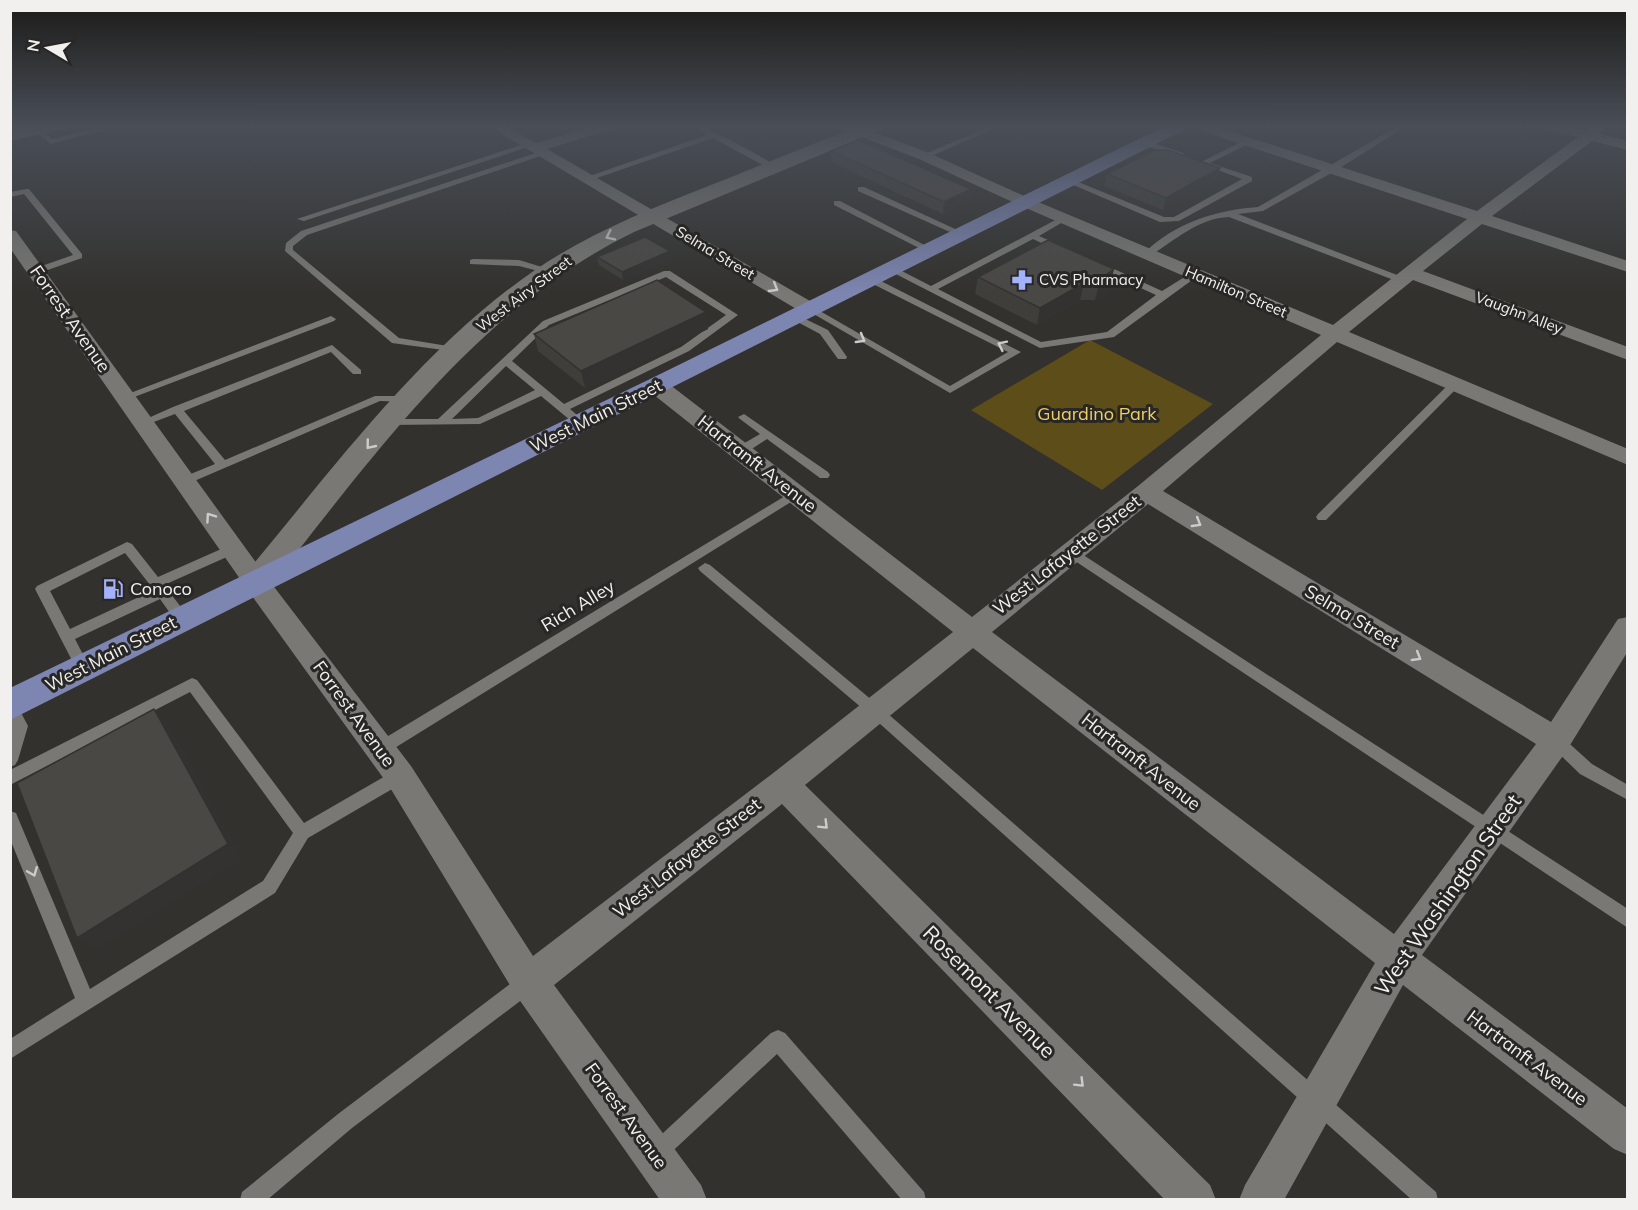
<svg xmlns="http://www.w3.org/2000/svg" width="1638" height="1210" font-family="Mulish,sans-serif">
  <rect width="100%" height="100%" fill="#32312e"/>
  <path fill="#5d4d19" d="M1090,340L1213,404L1102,490L971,410Z"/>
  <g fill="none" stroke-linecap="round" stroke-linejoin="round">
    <path fill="#797875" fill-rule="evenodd" d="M110,125H121L51,144L33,130L40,128L52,139Z
      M691,125C705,125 764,157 777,167L770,169L713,138L591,180L584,178L707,135Z
      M993,125H1002L927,158L920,156Z
      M1400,125H1408L1335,171L1263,211L1238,214L1405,278V282H1399L1229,217C1199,218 1175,240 1150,256L1143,254C1174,223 1216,210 1258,207Z
      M1247,139L1251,141L1250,143L1210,163L1252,177V181L1179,221L1160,222L1064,181L1071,179L1164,217H1174L1242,179L1199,163Z
      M1144,140L1183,153L1184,155L1177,157L1141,144L1140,142Z
      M527,143L534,145L304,221L297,219Z
      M542,151L549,153L307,235L293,246V250L399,338L454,347L458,348V352L392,343L285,251L286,243L301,231Z
      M858,187H864L966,234L959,236L858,191Z
      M26,189H29L82,254V258L39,273H33V269L73,255L24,194L10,197V192Z
      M834,201H840L934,250L927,252L834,205Z
      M1061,217L1068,219L1039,236L1064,247V251H1058L1033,239L938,289L1041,342L1107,332L1156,295L1095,267V263H1101L1162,291L1191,273L1199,275L1114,337L1040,348L886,269L894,267L931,286Z
      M473,259L519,260L555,271L550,274L519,266L470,264V260Z
      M664,271H670L738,315L689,351L570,409L584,421V425H576L541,396L480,424L389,425L383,422L389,419H438L543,321ZM666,277L726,315L681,347L564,404L512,361L549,325ZM506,366L535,390L478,418L452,419Z
      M867,277H873L1021,352L950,393L805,309L813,307L950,386L1008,352L867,281Z
      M795,314L828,330L847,357L846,359H838L820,334L792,319L790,317Z
      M331,316L336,319L334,321L129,399H121L120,397Z
      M332,345L361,370V374H353L331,352L184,411L225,460L375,396H410L415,399L410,402L380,401L185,485L179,481L181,478L215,464L175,414L143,426L137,423L173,407Z
      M1454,382L1458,383V387L1326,520H1318L1316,517L1318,514L1450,383Z
      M744,414L828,472L830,475L828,478H820L767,439L744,454H736V448L760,434L740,419L738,417Z
      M795,490L799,491L801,494L799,497L385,754L380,756L375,754L372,749L375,744Z
      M127,542L132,544L158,577L228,546L233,544L239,549L238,552L164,585L187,615L189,619L187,623H177L160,599L75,639L90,668L88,672H78L35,589L37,586ZM125,553L154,590L70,629L50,591Z
      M1071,547L1628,909V928L1066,555L1065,552L1066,549Z
      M705,563L710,565L879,706L1436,1192L1438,1200H1412L869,714L700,571L698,568Z
      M192,678L197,680L304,823L394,771L400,769L406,771L408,776L406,781L308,838L275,893L10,1059V1039L75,998L10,839V811L16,813L18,818L90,989L263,881L293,833L190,692L10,785V770Z
      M10,699L15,701L28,726L18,760L15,765L10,767L12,726Z
      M1556,734L1561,736L1592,764L1628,785V800L1580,774L1551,746L1548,741L1551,736Z
      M529,973L536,975L538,982L536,989L352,1128L267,1200H240L242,1192L338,1114L522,975Z
      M778,1030L785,1033L924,1192L926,1200H902L777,1054L663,1160L656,1163L649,1160L646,1153L649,1146L771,1033Z"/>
    <path fill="#797875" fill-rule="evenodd" d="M487,125H504L536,143L596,125H617L615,128L547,149L817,305L820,309L817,313H803Z
      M837,125H856L929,153L1031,199L1333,325L1467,219L1193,128L1191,125H1211L1477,211L1578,137L1542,128L1540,125H1563L1586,131L1593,125H1608L1600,134L1628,141V150L1592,141L1492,216L1628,261V272L1482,224L1423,271L1628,347V360L1413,280L1349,332L1628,449V465L1337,342L1163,491L1551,722L1618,619L1628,617V651L1567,750L1422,955L1628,1109V1155L1614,1149L1403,985L1284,1200H1239L1245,1185L1375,963L973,648L805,785L1210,1185L1216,1200H1165L782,804L554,985L701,1185L707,1200H660L516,995L389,786L247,589L10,248V230L16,231L265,575L411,766L533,956L772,774L953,632L649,391L646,386L649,381L657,380L665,381L972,617L1138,486L1321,335L1019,205L919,159L839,128ZM1148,504L1536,744L1394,934L992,632Z"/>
    <path fill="#797875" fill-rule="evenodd" d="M36,125H66L63,129L10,141V130Z"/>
    <path fill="#797875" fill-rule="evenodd" d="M862,125H886L883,129L634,232C476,309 374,456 267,590L256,594L245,590L240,582L245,574C334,468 420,349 535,270C588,234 647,210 706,187C758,166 810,145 862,125Z"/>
    <path fill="#7d85b1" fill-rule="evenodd" d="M1167,125H1189L1186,129L10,720V688L648,380Z"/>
  </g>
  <path fill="#3f3e3b" d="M831,151L971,189L970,201L943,214L831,162Z
    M1220,168L1216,180L1163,210L1104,186L1107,174Z
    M670,251L671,259L623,280L599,265L597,257Z
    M1114,269L1108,293L1095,300H1080L1037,325L975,294L978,277Z
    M708,329L585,388L538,351L534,334Z"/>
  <path fill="#333230" d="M1220,168L1216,180L1163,210L1166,198Z
    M971,189L970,201L943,214L944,202Z
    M670,251L671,259L623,280L622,272Z
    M1114,269L1108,293L1095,300L1099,284L1107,274Z
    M1084,283L1080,300L1037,325L1040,308Z
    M706,312L708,329L585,388L581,371Z
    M154,709L170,725L243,859L98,950L77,938Z"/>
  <path fill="#494845" stroke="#333230" stroke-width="1.5" d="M858,140L971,189L944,202L831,151Z
    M1155,150H1168L1220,168L1166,198L1107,174Z
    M645,237L670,251L622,272L597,257Z
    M1048,240L1114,269L1107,274L1112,276L1099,284L1084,283L1040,308L978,277Z
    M657,280L706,312L581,371L534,334Z
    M154,709L228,844L77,938L17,783Z"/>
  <defs><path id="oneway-chevron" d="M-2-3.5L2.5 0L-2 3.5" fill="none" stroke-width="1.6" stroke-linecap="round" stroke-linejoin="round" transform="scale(1.5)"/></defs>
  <g stroke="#cdccca">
    <use href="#oneway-chevron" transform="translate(610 236) rotate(154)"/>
    <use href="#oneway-chevron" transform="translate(774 288) rotate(31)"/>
    <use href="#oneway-chevron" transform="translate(861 339) rotate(30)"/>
    <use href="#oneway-chevron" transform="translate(1002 345) rotate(-154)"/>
    <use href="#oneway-chevron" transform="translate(370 445) rotate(129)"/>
    <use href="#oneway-chevron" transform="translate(210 517) rotate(-125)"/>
    <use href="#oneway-chevron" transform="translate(1197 523) rotate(31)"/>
    <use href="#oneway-chevron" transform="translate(1417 657) rotate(31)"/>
    <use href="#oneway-chevron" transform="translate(824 825) rotate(45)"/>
    <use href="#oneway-chevron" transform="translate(33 872) rotate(68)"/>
    <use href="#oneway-chevron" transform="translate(1080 1083) rotate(45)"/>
  </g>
  <linearGradient id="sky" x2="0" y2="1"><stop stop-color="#1c1b19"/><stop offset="0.43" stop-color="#494e57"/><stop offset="1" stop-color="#494e57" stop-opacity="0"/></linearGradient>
  <rect width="1638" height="294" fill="url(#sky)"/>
  <defs>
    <g id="pharmacy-bare" transform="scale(1.62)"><path d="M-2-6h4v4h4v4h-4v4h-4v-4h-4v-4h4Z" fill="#a3b2fd" stroke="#282725" stroke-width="2.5" paint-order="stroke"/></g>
    <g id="fuel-bare" transform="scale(1.62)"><path d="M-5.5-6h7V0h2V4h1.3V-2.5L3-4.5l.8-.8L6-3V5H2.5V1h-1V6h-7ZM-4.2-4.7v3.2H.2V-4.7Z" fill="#a3b2fd" stroke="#282725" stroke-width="2.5" paint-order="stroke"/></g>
  </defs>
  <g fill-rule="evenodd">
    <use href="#pharmacy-bare" x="1022" y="280"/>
    <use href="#fuel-bare" x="113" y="589"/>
  </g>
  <g text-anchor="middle" stroke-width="6" stroke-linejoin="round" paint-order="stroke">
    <g font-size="15" fill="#f1f0ef" stroke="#282725">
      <text transform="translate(715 253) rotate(31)" y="5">Selma Street</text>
      <text transform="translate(1236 292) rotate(23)" y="5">Hamilton Street</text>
      <text transform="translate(524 294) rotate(-37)" y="5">West Airy Street</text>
      <text transform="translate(1519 313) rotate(21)" y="5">Vaughn Alley</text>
    </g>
    <g font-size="15" fill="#f1f0ef" stroke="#282725" text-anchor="start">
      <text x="1039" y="285">CVS Pharmacy</text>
    </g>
    <g font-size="18" fill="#f1f0ef" stroke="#282725">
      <text transform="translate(70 319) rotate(55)" y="6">Forrest Avenue</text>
      <text transform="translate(596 416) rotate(-26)" y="6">West Main Street</text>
      <text transform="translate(757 464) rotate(38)" y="6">Hartranft Avenue</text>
      <text transform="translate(1067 555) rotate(-38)" y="6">West Lafayette Street</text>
      <text transform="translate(578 606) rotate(-31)" y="6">Rich Alley</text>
      <text transform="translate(1352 617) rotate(31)" y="6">Selma Street</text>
      <text transform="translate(111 654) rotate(-27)" y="6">West Main Street</text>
      <text transform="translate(354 714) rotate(54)" y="6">Forrest Avenue</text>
      <text transform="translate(1141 762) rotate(38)" y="6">Hartranft Avenue</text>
      <text transform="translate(687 858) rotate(-38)" y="6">West Lafayette Street</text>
      <text transform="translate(1527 1058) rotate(37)" y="6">Hartranft Avenue</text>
      <text transform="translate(626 1116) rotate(54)" y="6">Forrest Avenue</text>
    </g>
    <g font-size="18" fill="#efce63" stroke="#282725">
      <text x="1097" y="420">Guardino Park</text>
    </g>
    <g font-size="18" fill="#f1f0ef" stroke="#282725" text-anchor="start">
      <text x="130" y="595">Conoco</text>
    </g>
    <g font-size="21" fill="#f1f0ef" stroke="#282725">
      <text transform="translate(1448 895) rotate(-55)" y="7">West Washington Street</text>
      <text transform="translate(989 992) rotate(45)" y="7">Rosemont Avenue</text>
    </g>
  </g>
  <rect width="1638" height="1210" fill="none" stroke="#f1f0ef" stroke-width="24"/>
  <g transform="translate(48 48) rotate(280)" stroke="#282725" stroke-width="4.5" paint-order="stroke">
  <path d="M0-4.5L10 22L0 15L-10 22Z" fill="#f1f0ef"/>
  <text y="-9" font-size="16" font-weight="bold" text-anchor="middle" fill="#f1f0ef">N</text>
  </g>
</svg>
